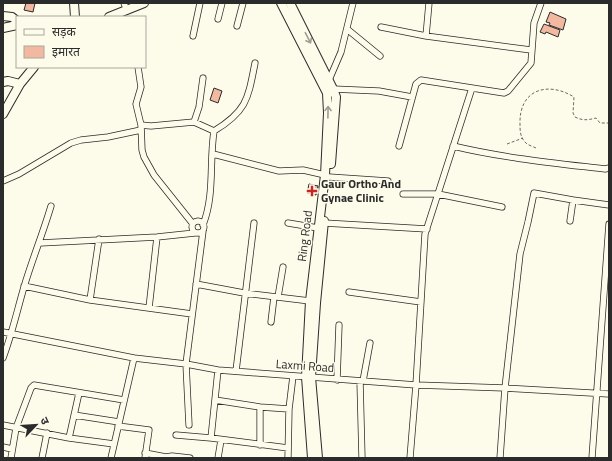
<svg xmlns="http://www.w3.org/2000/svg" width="612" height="461" font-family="'Titillium Web','Noto Sans Devanagari',sans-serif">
  <rect width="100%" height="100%" fill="#fdfbea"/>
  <path fill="#f2b8a0" stroke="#2b2b2b" d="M26,3H35L33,12L24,10Z
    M550,12L566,19L563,30L549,25L550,23L546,22Z
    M544,24L560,30L558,37L546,32L545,34L540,32Z
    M214,88L222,91L218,103L210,100Z
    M309,184L318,186L316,195L307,193Z"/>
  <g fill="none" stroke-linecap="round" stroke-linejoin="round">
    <g stroke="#2b2b2b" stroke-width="7">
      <path id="street" d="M124,3L127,11
        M218,19L222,3
        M237,26L243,3
        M381,27L426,36L531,50
        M347,29L380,56
        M193,36L200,3
        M426,36L429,3
        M138,67L141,87L136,104L141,125L142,150L144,157L154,175L193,224
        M329,80L341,52L353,3
        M333,89L379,91L412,97
        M194,122L199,107L203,78
        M141,125L151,126L194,122L214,131C247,111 248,99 255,63
        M399,146L416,84L421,80L504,93L508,91L531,63L534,23L541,3
        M453,146C503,158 554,163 605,169L609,168
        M213,154L279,171L303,170L325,175
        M329,177L388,181
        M3,181L19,174L71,143L81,140L108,137L141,130
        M403,194H438L502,207
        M570,221L573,200L609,205
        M192 227a6 6 0 1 1 12 0a6 6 0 1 1-12 0Z
        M288,223L318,228
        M324,223L427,229
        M203,225C215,194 209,163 214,131
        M40,243L157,237L195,233
        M196,284L244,293L310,301
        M24,286L90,300L192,314
        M349,292L421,302
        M278,297L283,267
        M90,300L99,239
        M149,308L157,237
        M271,322L274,297
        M3,332L134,358L186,364L218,370L416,385L505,388L609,394
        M3,358C12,334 17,311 24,287C32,260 43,233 51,206
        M236,371L254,223
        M337,380L339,325
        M360,381L362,458
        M363,381L370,343
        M215,400L260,407L289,409
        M74,415L119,422
        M3,425L69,438L114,444
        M189,425L186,364L203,231
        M118,426L149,430L145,458
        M176,435L211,438L288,448
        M69,438L79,393
        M211,438L218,370
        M260,445V407
        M3,447L12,449
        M145,453L166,457V458
        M166,457L172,456L190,458
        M11,458L16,428L31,388L34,385L124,400
        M42,458L47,433
        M111,458L134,358
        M218,458L221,440
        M288,458L289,409L293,376
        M410,458L416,385L425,234L472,88
        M500,458L505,388L520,254L528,222L534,193L573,200
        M592,458L609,224"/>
    </g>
    <g stroke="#2b2b2b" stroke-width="10">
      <path id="secondary" d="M74,3L75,17
        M281,3L327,93L328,113L325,175L310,301L306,377L312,458
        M290,3L333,89L336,97L331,164
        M3,16L12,17L17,21
        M109,17L144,3
        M3,28L17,25
        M3,82L8,81L20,84
        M3,114L20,84L34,67
        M318,458L311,377L316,303L324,221"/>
    </g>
    <path stroke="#6a6964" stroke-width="1" stroke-dasharray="3 2" stroke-linecap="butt" d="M507,144L523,138
      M536,148C532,146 527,145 525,142C520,137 520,130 520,124C519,89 548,81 574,97L573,113L575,117C583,121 588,120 596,118L600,123H609"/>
    <use href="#street" stroke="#fdfbea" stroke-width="5.5"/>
    <use href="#secondary" stroke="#fdfbea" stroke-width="8"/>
  </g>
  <defs><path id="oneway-shaft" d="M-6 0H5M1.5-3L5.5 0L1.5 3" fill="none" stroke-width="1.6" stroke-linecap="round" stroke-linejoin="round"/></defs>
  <g stroke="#9e9d94">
    <use href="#oneway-shaft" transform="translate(308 38) rotate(63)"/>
    <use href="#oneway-shaft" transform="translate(328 112) rotate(-89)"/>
  </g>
  <path fill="#c62828" stroke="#fdfbea" stroke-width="1.5" d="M310 185h4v4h4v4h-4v4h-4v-4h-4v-4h4z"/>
  <g text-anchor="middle" stroke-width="3" stroke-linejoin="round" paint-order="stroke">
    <g font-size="12" font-weight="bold" fill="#2b2b2b" stroke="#fdfbea" text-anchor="start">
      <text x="321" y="188">Gaur Ortho And<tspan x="321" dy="14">Gynae Clinic</tspan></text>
    </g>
    <g font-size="12" fill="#2b2b2b" stroke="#fdfbea">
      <text transform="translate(305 236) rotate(-83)" y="4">Ring Road</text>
      <text transform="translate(305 366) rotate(4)" y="4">Laxmi Road</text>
    </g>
  </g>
  <rect width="612" height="461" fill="none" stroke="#2b2b2b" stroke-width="8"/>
  <rect x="16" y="16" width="130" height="52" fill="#fdfbea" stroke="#a9a89e"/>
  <rect x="24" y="29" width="20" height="6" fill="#fdfbea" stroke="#a9a89e"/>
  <text x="52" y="36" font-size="12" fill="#2b2b2b">सड़क</text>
  <rect x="24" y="46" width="20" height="12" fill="#f2b8a0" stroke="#a9a89e"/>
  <text x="52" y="56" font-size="12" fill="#2b2b2b">इमारत</text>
  <g transform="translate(36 425) rotate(65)" stroke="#fdfbea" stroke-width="3" paint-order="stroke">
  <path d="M0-3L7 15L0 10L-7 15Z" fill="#2b2b2b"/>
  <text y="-6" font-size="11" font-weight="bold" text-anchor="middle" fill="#2b2b2b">उ</text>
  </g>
</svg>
